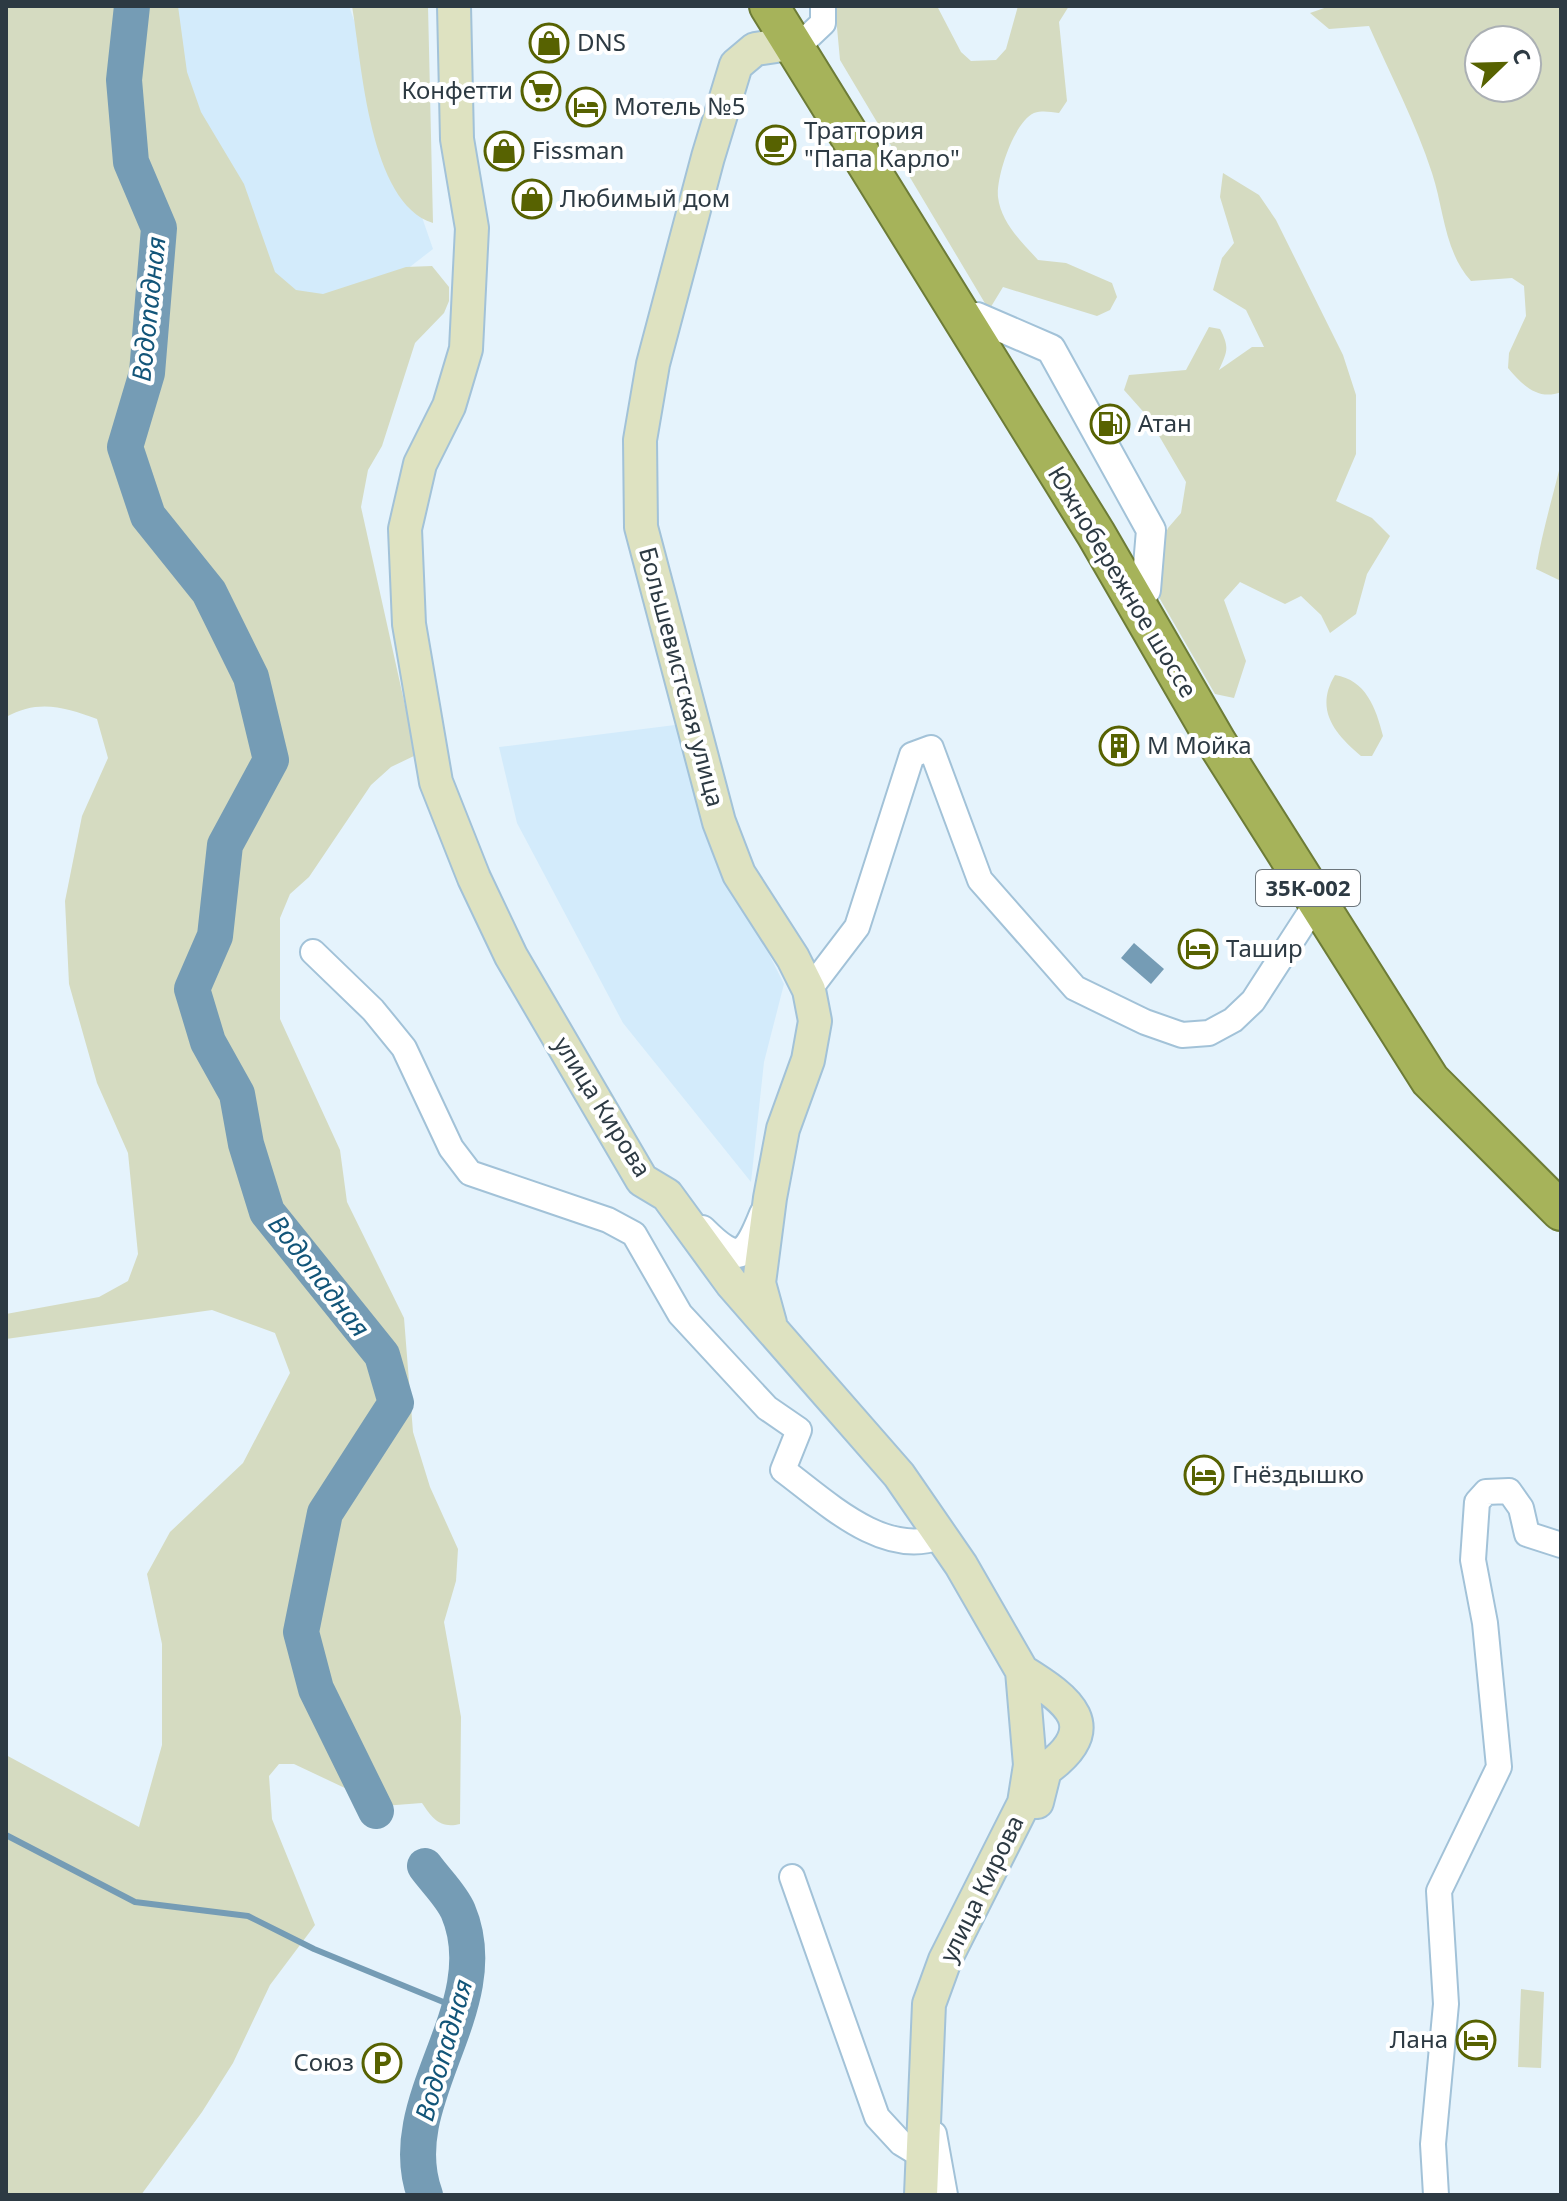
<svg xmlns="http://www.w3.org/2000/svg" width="1567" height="2201" font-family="'Noto Sans',sans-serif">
  <rect width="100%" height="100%" fill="#e5f3fc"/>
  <path fill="#d3ebfb" d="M158,6H349L433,249L282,366Z
    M683,724L721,859L784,984L764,1062L751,1182L623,1023L517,823L499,747Z"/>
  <path fill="#d5dbc1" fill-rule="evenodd" d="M6,6H178L187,72L201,112L244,184L275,272L296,290L323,294L406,267L432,266L449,287V301L444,313L415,343L382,446L368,470L361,507L416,755L391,767L371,785L309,877L290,894L280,918V1019L340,1150L347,1202L404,1318L413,1432L430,1487L458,1549L456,1581L444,1622L461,1717L460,1824C440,1829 432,1818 422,1803L383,1806L294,1764H279L269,1776L272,1819L315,1925L270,1985L233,2063L202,2112L141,2195H6V1755L139,1827L162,1745V1644L147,1574L170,1532L243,1463L290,1373L275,1333L212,1310L6,1339V1314L99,1297L128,1281L138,1254L128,1153L97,1083L69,984L65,901L82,816L108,758L97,719C65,707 38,699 6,717Z
    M352,6H428L433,223C369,203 362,64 352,6Z
    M835,6H937L961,52L971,61L996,60L1006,49L1018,6H1069L1059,22L1067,101L1059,113C1050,112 1043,110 1034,113C1014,122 996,177 998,197C1001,223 1022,242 1038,260L1066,263L1112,283L1117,297L1110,310L1097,316L1003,287L989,310L840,60Z
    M1330,6H1561V392C1538,401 1522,385 1508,368L1509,353L1526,316L1524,286L1512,278L1471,281C1444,251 1444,209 1432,173C1416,123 1390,74 1369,26L1329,29L1310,13ZM1527,40V88H1479V40Z
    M1223,173L1259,195L1276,220L1343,355L1356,395V454L1336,501L1372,518L1390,536L1367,574L1356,614L1330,633L1321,615L1301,596L1285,604L1240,582L1224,600L1246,661L1234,698L1215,694L1153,587L1158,553L1168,528L1181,513L1186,482L1148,417L1124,390L1129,375L1186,370L1209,327L1220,329C1230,348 1227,352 1219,370L1252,347H1264L1246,310L1213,290L1222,258L1234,243L1220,197Z
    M1561,463V581L1536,569C1542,533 1552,499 1561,463Z
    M1335,675C1366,680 1376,708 1383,736L1372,756H1361C1335,734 1314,710 1335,675Z
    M1521,1989L1544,1992L1541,2068L1518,2067Z"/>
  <path fill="#759cb5" d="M1134,943L1164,969L1151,984L1121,958Z"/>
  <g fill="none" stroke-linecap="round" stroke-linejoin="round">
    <path stroke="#759cb5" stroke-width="6" d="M6,1835L135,1902L248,1916L314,1949L458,2008"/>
    <path stroke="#759cb5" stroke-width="36" d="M132,6L124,80L131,162L159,228L147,373L125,447L148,516L209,592L251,677L271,760L225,845L215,936L192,989L208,1042L237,1094L246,1144L267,1212L382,1355L396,1403L325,1513L301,1632L316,1689L376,1811
      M425,2195C390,2100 499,2007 458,1911C451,1895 435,1880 425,1866"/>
    <g stroke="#a2c2d8" stroke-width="28">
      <path id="minor" d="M805,40L823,23V6
        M313,952L373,1010L404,1048L451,1148L470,1173L608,1220L634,1234L680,1314L767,1408L799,1430L783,1470C825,1501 883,1558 939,1537
        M809,990L857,927L912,755L931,748L980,880L1075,988L1145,1022L1182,1035L1209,1033L1233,1020L1253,1001L1317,902
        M792,1877L877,2117L901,2143L924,2157
        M934,2134L945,2195
        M1436,2195L1433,2144L1446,2004L1439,1891L1499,1767L1485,1623L1473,1560L1477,1502L1486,1492L1509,1491L1521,1508L1527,1534L1561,1545"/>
    </g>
    <g stroke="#a2c2d8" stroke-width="32">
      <path id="tertiary" d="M977,317L1051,349L1151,530L1146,590
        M702,1230C738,1266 746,1259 764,1214"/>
    </g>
    <g stroke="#a2c2d8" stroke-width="36">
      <path id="secondary" d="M454,6L457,139L472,228L466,349L449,406L420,464L405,529L409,624L436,782L474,878L511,956L642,1180L667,1195L732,1284L899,1475L961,1565L1022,1671L1030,1765L1024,1803L945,1960L929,2004L921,2195
        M770,1323L759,1283L770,1198L783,1129L808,1060L815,1021L809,990L793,958L739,874L719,822L641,527L640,440L653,364L708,157L736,65L755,49L790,44
        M1022,1671C1069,1700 1105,1727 1045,1770L1037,1802"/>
    </g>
    <g stroke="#6d7c37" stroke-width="42">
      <path id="trunk" d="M769,6L1096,534L1217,743L1430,1080L1561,1211"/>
    </g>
    <use href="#minor" stroke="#fff" stroke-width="24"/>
    <use href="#tertiary" stroke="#fff" stroke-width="28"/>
    <use href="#secondary" stroke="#dee2c1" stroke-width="32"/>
    <use href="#trunk" stroke="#a6b35a" stroke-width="38"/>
  </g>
  <defs>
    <g id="shop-ring" transform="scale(2)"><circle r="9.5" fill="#fff" stroke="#576201" stroke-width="1.5"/><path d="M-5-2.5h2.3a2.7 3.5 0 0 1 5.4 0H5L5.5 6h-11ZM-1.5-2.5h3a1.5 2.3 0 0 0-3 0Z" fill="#576201"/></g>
    <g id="supermarket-ring" transform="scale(2)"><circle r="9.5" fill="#fff" stroke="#576201" stroke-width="1.5"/><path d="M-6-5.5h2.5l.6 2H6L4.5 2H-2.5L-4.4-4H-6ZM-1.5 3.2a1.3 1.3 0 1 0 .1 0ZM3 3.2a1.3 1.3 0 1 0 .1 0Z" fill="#576201"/></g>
    <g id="hotel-ring" transform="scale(2)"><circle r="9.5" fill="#fff" stroke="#576201" stroke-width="1.5"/><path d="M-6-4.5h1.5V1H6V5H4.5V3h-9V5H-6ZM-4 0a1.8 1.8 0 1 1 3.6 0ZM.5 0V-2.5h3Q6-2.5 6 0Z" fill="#576201"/></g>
    <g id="cafe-ring" transform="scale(2)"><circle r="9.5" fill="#fff" stroke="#576201" stroke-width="1.5"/><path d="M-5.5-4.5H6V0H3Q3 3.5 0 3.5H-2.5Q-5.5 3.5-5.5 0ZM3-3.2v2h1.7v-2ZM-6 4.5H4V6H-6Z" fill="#576201"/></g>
    <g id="fuel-ring" transform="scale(2)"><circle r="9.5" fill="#fff" stroke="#576201" stroke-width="1.5"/><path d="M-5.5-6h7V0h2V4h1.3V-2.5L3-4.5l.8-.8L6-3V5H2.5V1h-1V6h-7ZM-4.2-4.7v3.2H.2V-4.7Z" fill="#576201"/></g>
    <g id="building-ring" transform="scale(2)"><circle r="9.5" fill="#fff" stroke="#576201" stroke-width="1.5"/><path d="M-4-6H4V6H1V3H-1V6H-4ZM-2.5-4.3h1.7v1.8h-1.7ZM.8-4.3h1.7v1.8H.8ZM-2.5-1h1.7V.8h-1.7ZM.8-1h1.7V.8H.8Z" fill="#576201"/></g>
    <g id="parking-ring" transform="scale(2)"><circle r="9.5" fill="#fff" stroke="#576201" stroke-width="1.5"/><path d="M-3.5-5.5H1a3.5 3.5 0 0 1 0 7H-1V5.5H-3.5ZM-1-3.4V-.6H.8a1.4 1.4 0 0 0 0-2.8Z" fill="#576201"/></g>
  </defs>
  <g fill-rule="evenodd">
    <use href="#shop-ring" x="549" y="43"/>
    <use href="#supermarket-ring" x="541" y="91"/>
    <use href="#hotel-ring" x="586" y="107"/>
    <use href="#cafe-ring" x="776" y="145"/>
    <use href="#shop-ring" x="504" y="151"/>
    <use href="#shop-ring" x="532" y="199"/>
    <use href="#fuel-ring" x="1110" y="424"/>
    <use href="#building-ring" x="1119" y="746"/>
    <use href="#hotel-ring" x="1198" y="949"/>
    <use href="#hotel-ring" x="1204" y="1475"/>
    <use href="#hotel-ring" x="1476" y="2040"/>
    <use href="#parking-ring" x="382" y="2063"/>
  </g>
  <g text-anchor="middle" stroke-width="8" stroke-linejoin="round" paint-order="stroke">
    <rect fill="#fff" stroke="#6c757b" stroke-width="2" x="1256" y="870" width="104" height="36" rx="6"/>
    <g font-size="22" font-weight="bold" fill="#2d3a43">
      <text x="1308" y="896">35К-002</text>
    </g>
    <g font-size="24" fill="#2d3a43" stroke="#fff" text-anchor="start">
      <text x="577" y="51">DNS</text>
      <text x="513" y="99" text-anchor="end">Конфетти</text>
      <text x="614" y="115">Мотель №5</text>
      <text x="804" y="139">Траттория<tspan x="804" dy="28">"Папа Карло"</tspan></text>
      <text x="532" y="159">Fissman</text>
      <text x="560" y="207">Любимый дом</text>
      <text x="1138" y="432">Атан</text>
      <text x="1147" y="754">М Мойка</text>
      <text x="1226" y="957">Ташир</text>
      <text x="1232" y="1483">Гнёздышко</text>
      <text x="1448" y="2048" text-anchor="end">Лана</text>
      <text x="354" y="2071" text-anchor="end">Союз</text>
    </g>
    <g font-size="24" fill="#2d3a43" stroke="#fff">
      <text transform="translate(1122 582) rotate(59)" y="8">Южнобережное шоссе</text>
      <text transform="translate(681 677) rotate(75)" y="8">Большевистская улица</text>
      <text transform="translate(602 1107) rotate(58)" y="8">улица Кирова</text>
      <text transform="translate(982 1889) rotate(-64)" y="8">улица Кирова</text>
    </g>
    <g font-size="26" font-style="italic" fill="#125579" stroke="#fff">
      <text transform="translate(149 309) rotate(-84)" y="9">Водопадная</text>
      <text transform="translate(319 1276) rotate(52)" y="9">Водопадная</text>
      <text transform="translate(444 2050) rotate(-74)" y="9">Водопадная</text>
    </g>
  </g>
  <rect width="1567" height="2201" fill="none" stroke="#2d3a43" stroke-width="16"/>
  <g transform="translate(1503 64) rotate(67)"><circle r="38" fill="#ffffff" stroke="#abb0b4" stroke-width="2"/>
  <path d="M0-6L14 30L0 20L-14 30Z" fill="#576201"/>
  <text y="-12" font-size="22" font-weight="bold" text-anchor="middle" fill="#2d3a43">С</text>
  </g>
</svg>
